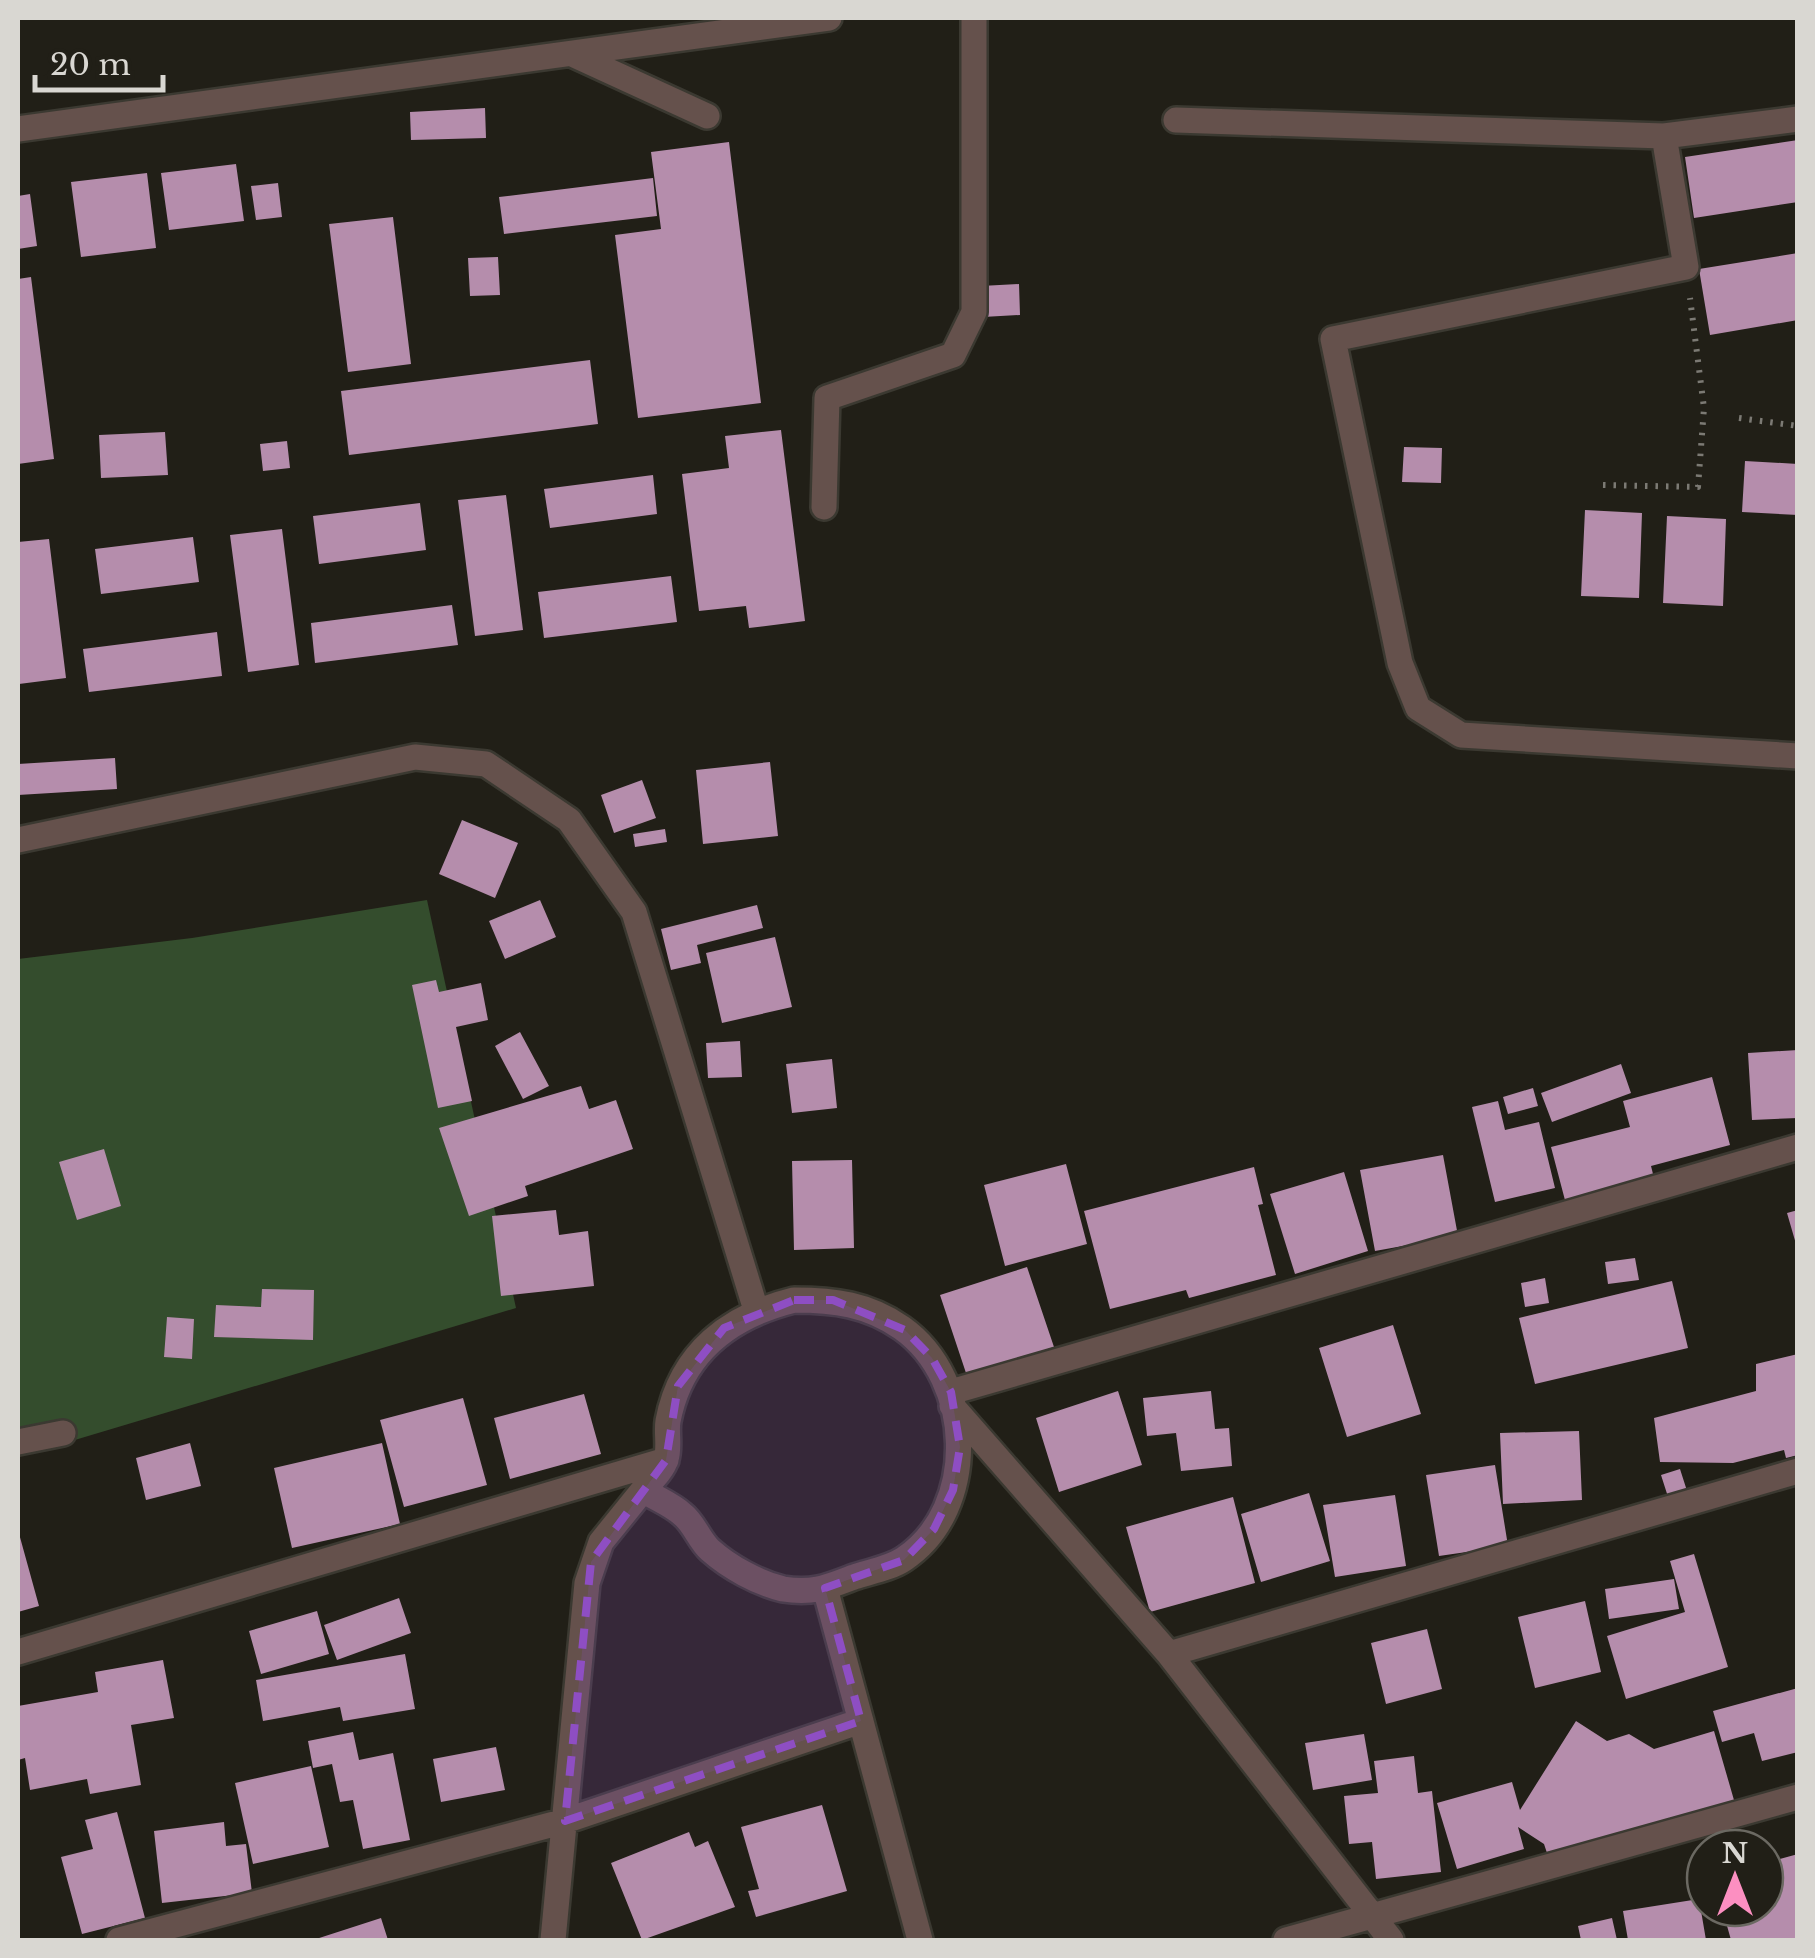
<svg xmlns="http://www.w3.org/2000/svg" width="1815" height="1958" font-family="'Libre Baskerville',serif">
  <rect width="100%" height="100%" fill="#211f17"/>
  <path fill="#344d2d" d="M427,900L516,1308L18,1457V959L192,938Z"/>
  <path fill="#b58dac" d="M485,108L486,138L411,140L410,112Z
    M1798,140V202L1694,218L1685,157Z
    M729,142L761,403L638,418L615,235L661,229L651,152Z
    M236,164L244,221L169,230L161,173Z
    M147,173L156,248L81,257L71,182Z
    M653,178L657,216L504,234L499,197Z
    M278,183L282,217L256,220L251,186Z
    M30,194L37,246L18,249V196Z
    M393,217L411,364L348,372L329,224Z
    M1798,253V320L1710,335L1699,269Z
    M498,257L500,295L470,296L468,258Z
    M31,277L54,459L18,464V279Z
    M1019,284L1020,315L983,317L981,286Z
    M590,360L598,424L349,455L341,391Z
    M781,430L805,621L749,628L746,606L699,611L682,474L729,468L725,436Z
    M165,432L168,475L101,478L99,435Z
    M287,441L290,468L263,471L260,444Z
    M1404,447L1442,448L1441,483L1402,482Z
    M1745,461L1798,464V515L1742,512Z
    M653,475L657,514L550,528L544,489Z
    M506,495L523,630L475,636L458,500Z
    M420,503L426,550L319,564L313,516Z
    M1585,510L1642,513L1639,598L1581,596Z
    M1667,516L1726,519L1723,606L1663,603Z
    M282,529L299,665L248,672L230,535Z
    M193,537L199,582L101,594L95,549Z
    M49,539L66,678L19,684L18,542Z
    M671,576L677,622L544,638L538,592Z
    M452,605L458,645L315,663L311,623Z
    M217,632L222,676L89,692L83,649Z
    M115,758L117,789L18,795V764Z
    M770,762L778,836L703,844L696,770Z
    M642,780L656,818L614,833L601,795Z
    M462,820L518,843L495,898L439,874Z
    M665,829L667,842L635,847L633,834Z
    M540,900L556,937L505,959L489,921Z
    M757,905L763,928L697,945L701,963L671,970L661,929Z
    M775,937L792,1007L722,1023L706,953Z
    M436,980L439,992L481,983L488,1020L456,1027L472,1101L438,1108L412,985Z
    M520,1032L549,1086L523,1099L495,1046Z
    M740,1041L742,1077L708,1078L706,1043Z
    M1798,1050V1118L1752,1120L1748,1053Z
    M832,1059L837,1108L792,1113L786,1064Z
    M1621,1064L1631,1093L1552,1122L1541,1093Z
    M1712,1077L1730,1145L1651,1166L1655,1182L1566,1204L1551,1147L1630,1127L1623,1101Z
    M581,1086L589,1109L616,1100L633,1149L525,1186L528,1196L469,1216L439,1128Z
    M1533,1088L1538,1106L1508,1114L1503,1097Z
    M1498,1101L1505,1130L1539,1122L1555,1188L1495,1202L1472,1107Z
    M104,1149L121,1206L77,1220L59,1162Z
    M1443,1155L1458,1236L1375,1251L1360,1170Z
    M852,1160L854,1248L794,1250L792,1161Z
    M1066,1164L1087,1244L1005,1266L984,1185Z
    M1254,1167L1263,1204L1258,1205L1276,1275L1189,1298L1186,1290L1110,1309L1084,1211Z
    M1344,1172L1368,1251L1295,1274L1270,1194Z
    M556,1210L559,1235L588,1231L594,1286L501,1296L492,1216Z
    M1798,1210V1244H1796L1787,1213Z
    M1635,1258L1639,1280L1608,1284L1605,1262Z
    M1027,1267L1054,1347L967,1376L940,1295Z
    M1545,1278L1549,1303L1525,1307L1521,1283Z
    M1672,1281L1688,1348L1535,1384L1519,1318Z
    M262,1289L314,1290L313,1340L214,1337L216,1305L261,1307Z
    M167,1317L194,1319L192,1359L164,1357Z
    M1393,1325L1421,1414L1347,1437L1319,1348Z
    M1798,1354V1455L1786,1458L1784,1450L1733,1463L1660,1462L1654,1418L1756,1391V1364Z
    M1118,1391L1142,1465L1059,1492L1036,1418Z
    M1211,1391L1215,1429L1229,1428L1232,1466L1181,1471L1176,1433L1147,1436L1143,1398Z
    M584,1394L601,1454L510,1479L494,1418Z
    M463,1398L487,1485L404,1507L380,1420Z
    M1579,1431L1582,1500L1503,1504L1500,1433Z
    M190,1443L201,1486L146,1500L136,1458Z
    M382,1443L400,1524L292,1548L274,1468Z
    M1495,1465L1508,1546L1439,1556L1426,1475Z
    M1680,1469L1688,1494L1669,1500L1661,1475Z
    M1309,1493L1330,1561L1261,1582L1241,1514Z
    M1395,1495L1406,1566L1335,1577L1323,1505Z
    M1233,1497L1255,1583L1150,1612L1126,1527Z
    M18,1530L39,1606L18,1612Z
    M1694,1554L1728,1667L1626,1699L1607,1636L1685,1612L1670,1561Z
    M1674,1579L1679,1609L1609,1619L1605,1589Z
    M399,1598L411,1633L337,1660L324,1625Z
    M1585,1601L1601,1672L1535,1688L1518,1617Z
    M317,1611L329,1654L261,1674L249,1631Z
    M1427,1629L1442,1689L1386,1704L1371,1643Z
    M405,1654L415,1709L343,1721L340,1707L263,1721L256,1680Z
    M163,1660L174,1718L131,1725L141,1785L90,1794L87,1779L30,1790L25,1758L18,1760V1706L98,1692L95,1672Z
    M1798,1688V1752L1762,1761L1754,1733L1722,1742L1713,1711Z
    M1576,1721L1607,1741L1629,1734L1654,1749L1714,1731L1736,1807L1549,1859L1544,1844L1518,1827L1524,1849L1457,1869L1437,1803L1512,1782L1520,1810Z
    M353,1732L359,1760L393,1753L410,1840L363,1849L353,1800L340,1802L332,1764L313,1768L308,1741Z
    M1364,1734L1372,1780L1313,1790L1305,1743Z
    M496,1747L505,1790L441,1802L433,1759Z
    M1414,1756L1418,1793L1432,1791L1441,1872L1376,1879L1372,1842L1349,1844L1344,1796L1378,1793L1374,1761Z
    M311,1766L329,1847L253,1864L235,1783Z
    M822,1805L847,1891L756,1917L748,1891L759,1889L741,1827Z
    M117,1812L145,1918L82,1934L61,1857L93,1849L85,1820Z
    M224,1822L226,1846L246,1844L252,1893L162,1903L154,1831Z
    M689,1832L695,1847L708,1841L735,1907L642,1940L611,1863Z
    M1798,1854V1940H1731L1722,1908H1765V1863Z
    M1699,1899L1706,1940H1628L1623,1911Z
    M381,1918L388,1940H313Z
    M1612,1918L1617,1940H1581L1578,1926Z"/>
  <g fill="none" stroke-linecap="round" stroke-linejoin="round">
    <g stroke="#3b3931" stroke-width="30">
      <path id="minor" d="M572,54L707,116
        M1798,119L1664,136L1686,267L1333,339L1400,663L1418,708L1461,735L1798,756
        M1176,120L1664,136
        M18,129L829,18
        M824,507L827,398L953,355L974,312V18
        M18,840L415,757L486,764L569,820L634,912L756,1310
        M794,1300C834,1300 868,1304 902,1328C974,1379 980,1508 904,1559C891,1568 869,1572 854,1577C828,1587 813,1594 783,1589C758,1583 729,1567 710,1550C699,1540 694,1523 682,1514C671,1504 655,1498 643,1490C650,1482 663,1470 666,1459C670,1448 666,1432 668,1421C681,1352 730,1316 794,1300Z
        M951,1392L1798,1147
        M952,1406L1169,1654L1391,1940
        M18,1442L63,1433
        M825,1588L920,1940
        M18,1652L666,1460
        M1169,1654L1798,1471
        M119,1940L565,1821L861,1721
        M553,1940L587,1583L601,1542L643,1490
        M1286,1940L1798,1797"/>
    </g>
    <path stroke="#7c7a74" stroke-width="6" stroke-dasharray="2.5 8" stroke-linecap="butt" d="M1739,418L1798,426
      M1603,485L1698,487L1704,408L1690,298"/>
    <use href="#minor" stroke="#65514c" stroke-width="25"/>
  </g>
  <path fill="#8e4ec3" fill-opacity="0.2" stroke="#8e4ec3" stroke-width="8" stroke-dasharray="20 12" stroke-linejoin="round" d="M794,1300H833L905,1330L932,1358L951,1392L960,1447L953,1490L934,1529L904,1560L825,1588L861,1721L565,1821L591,1562L666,1460L678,1386L724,1328Z"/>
  <rect width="1815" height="1958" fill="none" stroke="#d9d7d2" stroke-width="40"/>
  <g transform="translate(1735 1878)"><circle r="48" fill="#211f17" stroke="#6b6962" stroke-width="2.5"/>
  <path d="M0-8L18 38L0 25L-18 38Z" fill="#fc8fc1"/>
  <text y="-15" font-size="28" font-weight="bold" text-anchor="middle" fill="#d9d7d2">N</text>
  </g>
  <path d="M35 75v15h128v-15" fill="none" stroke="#d9d7d2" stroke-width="5"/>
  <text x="50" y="75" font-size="30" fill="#d9d7d2" stroke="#211f17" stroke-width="8" paint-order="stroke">20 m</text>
</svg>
